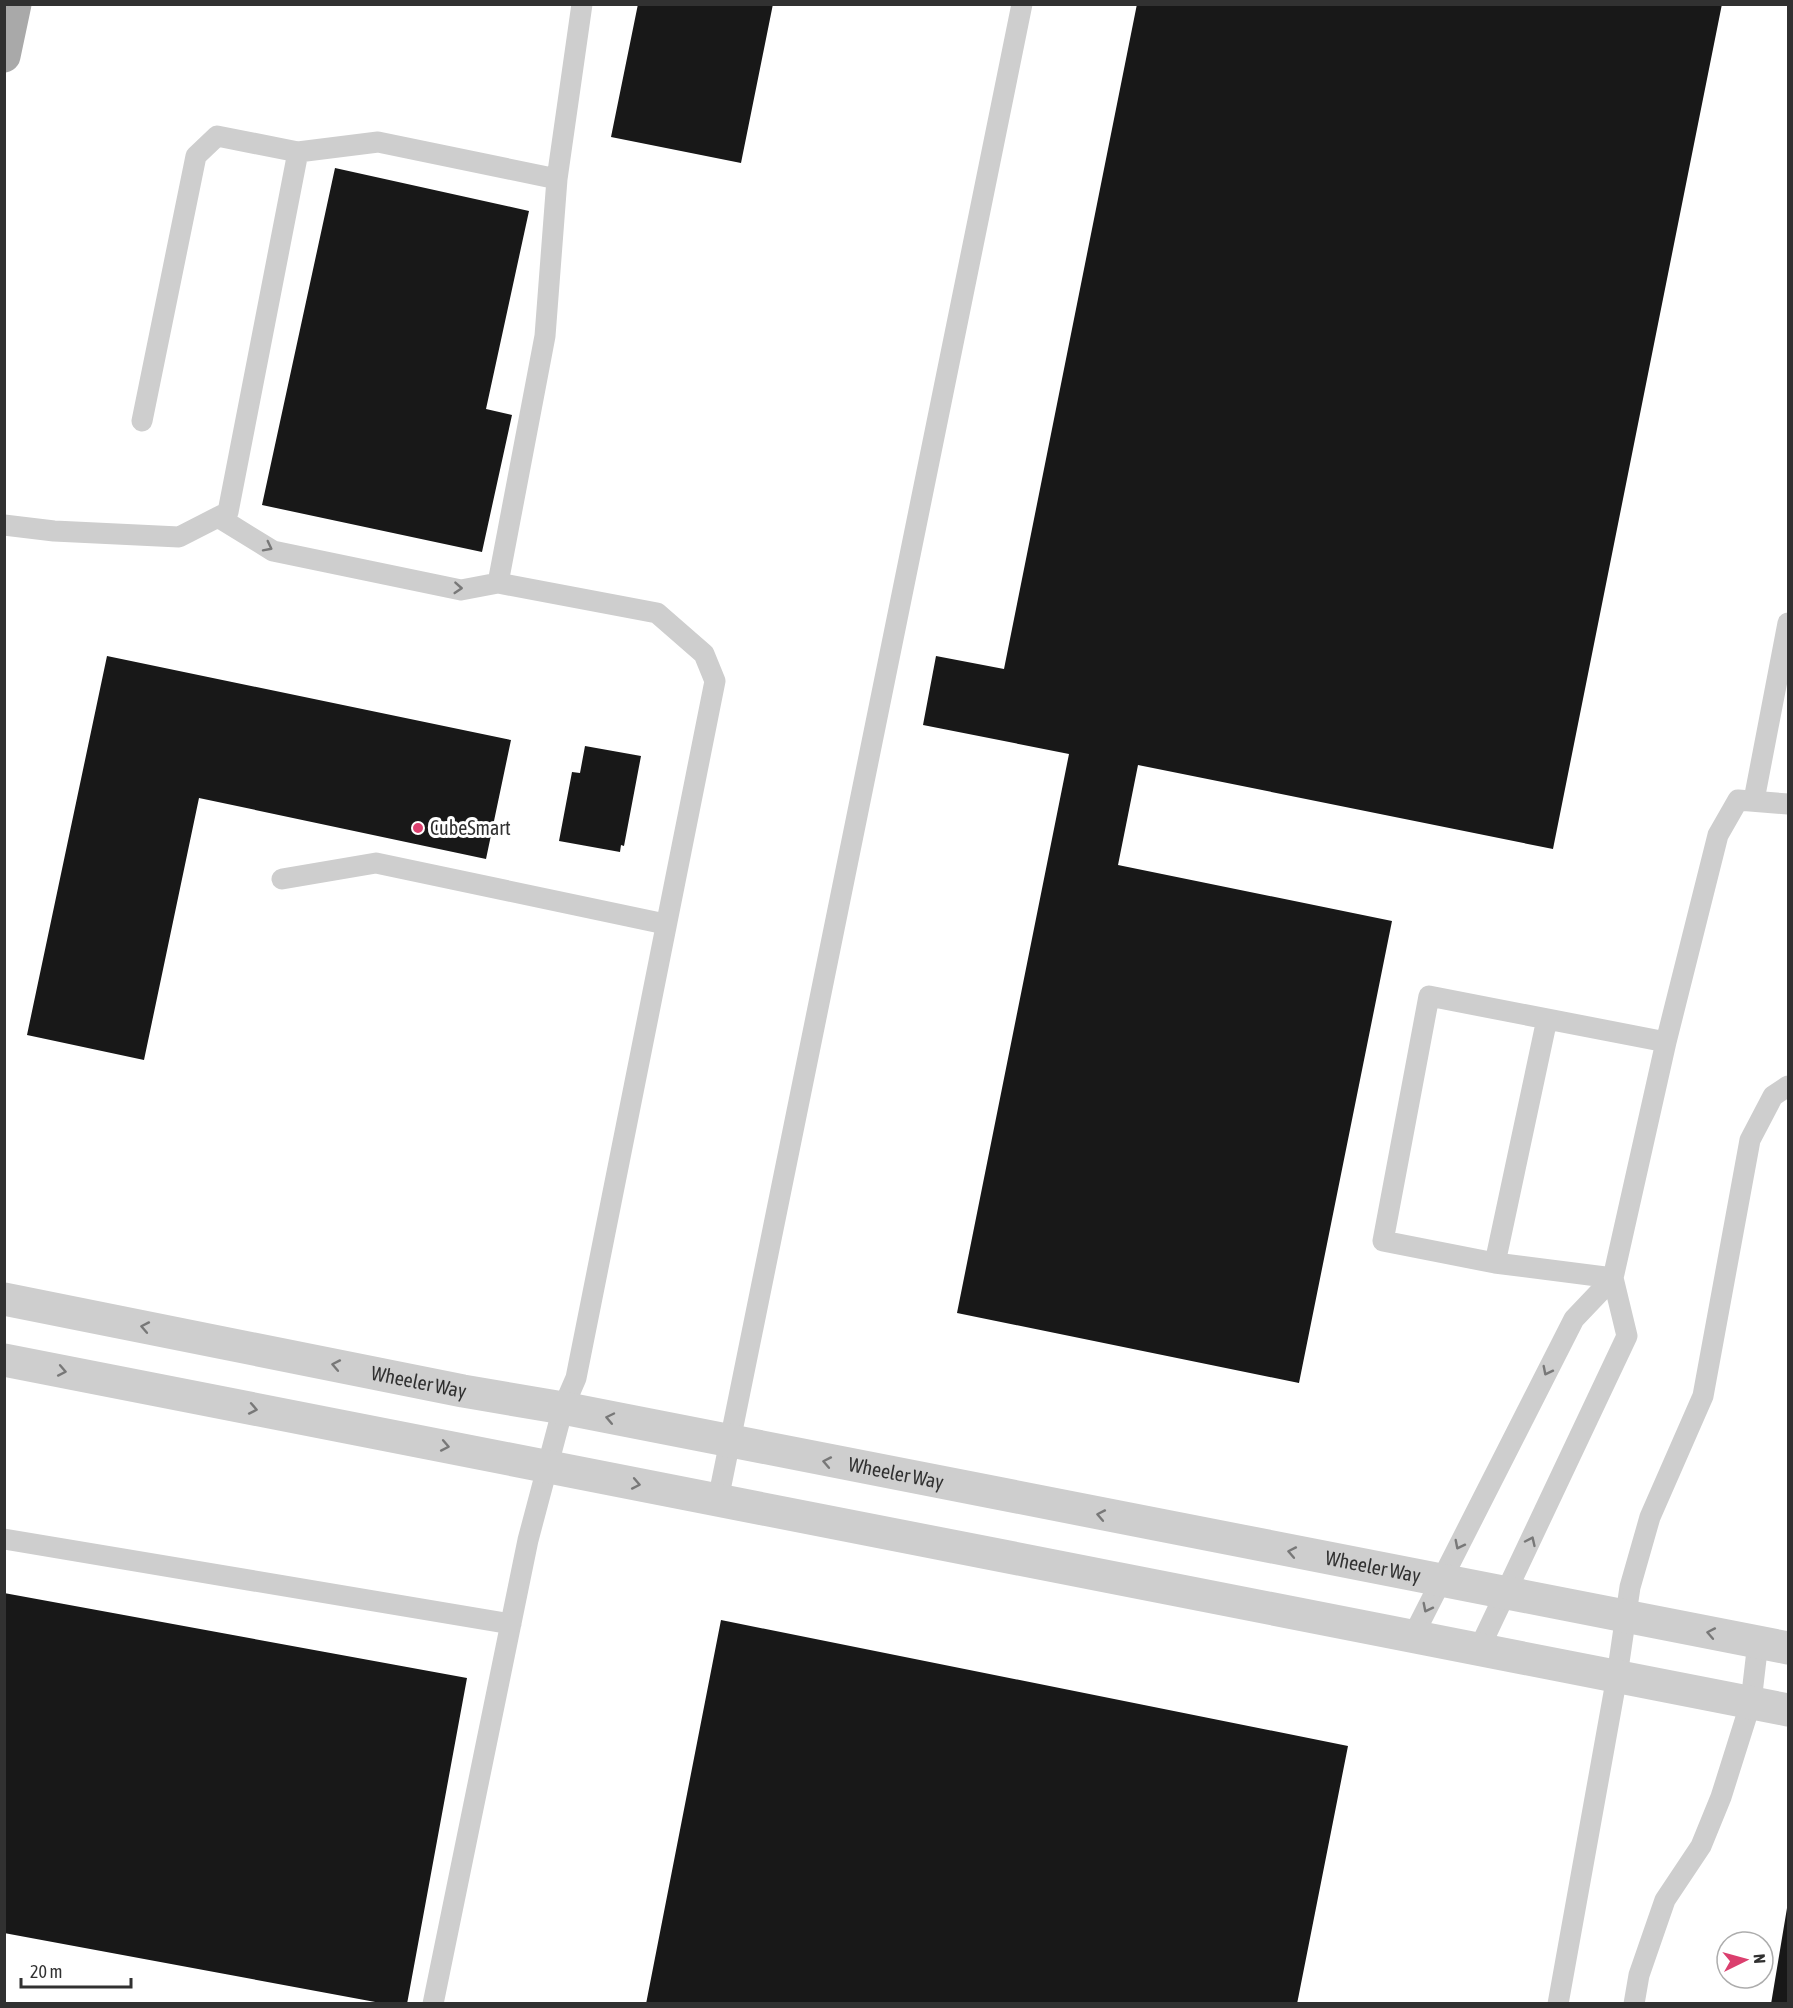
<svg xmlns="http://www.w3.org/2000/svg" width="1793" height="2008" font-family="'Asap Condensed',sans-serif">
  <rect width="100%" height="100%" fill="#fff"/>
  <path fill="#181818" d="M638,4H773L741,163L611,137Z
    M1137,4H1722L1553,849L1138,765L1118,865L1392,921L1299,1383L957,1313L1069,754L923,725L936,656L1004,669Z
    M335,168L529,211L486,409L512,415L482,552L262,505Z
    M107,656L511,740L486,859L199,798L144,1060L27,1035Z
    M585,746L641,756L624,846L621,845L620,852L559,841L572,772L580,773Z
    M4,1593L467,1678L407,2004H386L4,1933Z
    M721,1620L1348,1746L1297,2004H646Z
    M1787,1908L1788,2004H1771Z"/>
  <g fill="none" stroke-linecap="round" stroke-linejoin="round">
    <path stroke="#cecece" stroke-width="21" d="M298,152L378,142L557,179L582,4
      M218,517L273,551L461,590L498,583
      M4,525L54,531L179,537L228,512L298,152L217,136L196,156L142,421
      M1754,800L1788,623
      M282,879L376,863L665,924
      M1429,996L1666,1042L1613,1278L1495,1263L1383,1241Z
      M1666,1042L1718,835L1738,800L1788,804
      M1495,1263L1547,1019
      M718,1500L1022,4
      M4,1539L511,1624
      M1413,1636L1574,1319L1613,1278L1627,1336L1479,1649
      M433,2004L528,1540L563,1408L576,1378L715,681L704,654L657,613L498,583L545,336L557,179
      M1558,2004L1617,1676L1630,1587L1650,1517L1703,1396L1750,1140L1773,1096L1788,1086
      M1634,2004L1639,1975L1665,1900L1701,1846L1721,1797L1751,1702L1758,1642"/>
    <g stroke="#cecece" stroke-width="33">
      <path id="s1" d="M4,1299L463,1391L563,1408L1788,1648"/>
      <path d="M4,1360L1788,1710"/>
    </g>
    <path stroke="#a9a9a9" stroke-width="33" d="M4,56L15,4"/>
  </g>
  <defs><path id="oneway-chevron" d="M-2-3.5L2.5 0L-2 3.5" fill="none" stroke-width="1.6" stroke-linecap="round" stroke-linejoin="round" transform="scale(1.5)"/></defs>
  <g stroke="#787878">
    <use href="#oneway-chevron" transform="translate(268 547) rotate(27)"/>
    <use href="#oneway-chevron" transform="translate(458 588) rotate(4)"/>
    <use href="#oneway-chevron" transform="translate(145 1327) rotate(-169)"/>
    <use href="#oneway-chevron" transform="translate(336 1365) rotate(-169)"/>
    <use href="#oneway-chevron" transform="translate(62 1371) rotate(11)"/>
    <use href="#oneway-chevron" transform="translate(1547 1371) rotate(117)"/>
    <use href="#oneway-chevron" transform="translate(253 1409) rotate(11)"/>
    <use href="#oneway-chevron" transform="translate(610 1418) rotate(-168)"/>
    <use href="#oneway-chevron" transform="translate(445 1446) rotate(11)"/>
    <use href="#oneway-chevron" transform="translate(827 1462) rotate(-169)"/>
    <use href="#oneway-chevron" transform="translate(636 1484) rotate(11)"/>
    <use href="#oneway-chevron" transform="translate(1101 1515) rotate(-169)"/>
    <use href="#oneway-chevron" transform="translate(1531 1541) rotate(-65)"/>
    <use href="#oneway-chevron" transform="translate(1459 1545) rotate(117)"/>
    <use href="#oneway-chevron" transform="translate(1292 1552) rotate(-169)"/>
    <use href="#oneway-chevron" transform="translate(1427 1608) rotate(117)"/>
    <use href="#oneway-chevron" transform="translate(1711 1633) rotate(-169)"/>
  </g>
  <circle fill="#db3f6e" stroke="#fff" stroke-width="2" cx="418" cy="828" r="6"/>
  <g text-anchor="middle" stroke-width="6" stroke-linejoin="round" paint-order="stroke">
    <g font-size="20" fill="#313131" stroke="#fff" text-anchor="start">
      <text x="430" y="835">CubeSmart</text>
    </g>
    <g font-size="20" fill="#313131" stroke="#fff">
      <text dy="7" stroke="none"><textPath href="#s1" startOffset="423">Wheeler Way</textPath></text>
      <text dy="7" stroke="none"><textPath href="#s1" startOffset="909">Wheeler Way</textPath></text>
      <text dy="7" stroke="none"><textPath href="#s1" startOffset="1395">Wheeler Way</textPath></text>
    </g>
  </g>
  <rect width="1793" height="2008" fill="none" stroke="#313131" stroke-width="12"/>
  <g transform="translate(1745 1960) rotate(85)"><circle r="28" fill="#ffffff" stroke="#adadad" stroke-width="1.5"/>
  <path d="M0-4.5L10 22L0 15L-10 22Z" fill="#db3f6e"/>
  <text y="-9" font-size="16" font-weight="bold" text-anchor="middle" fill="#313131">N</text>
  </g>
  <path d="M21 1978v9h110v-9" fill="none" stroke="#313131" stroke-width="3"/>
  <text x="30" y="1978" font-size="18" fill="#313131" stroke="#ffffff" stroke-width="4.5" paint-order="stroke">20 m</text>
</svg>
